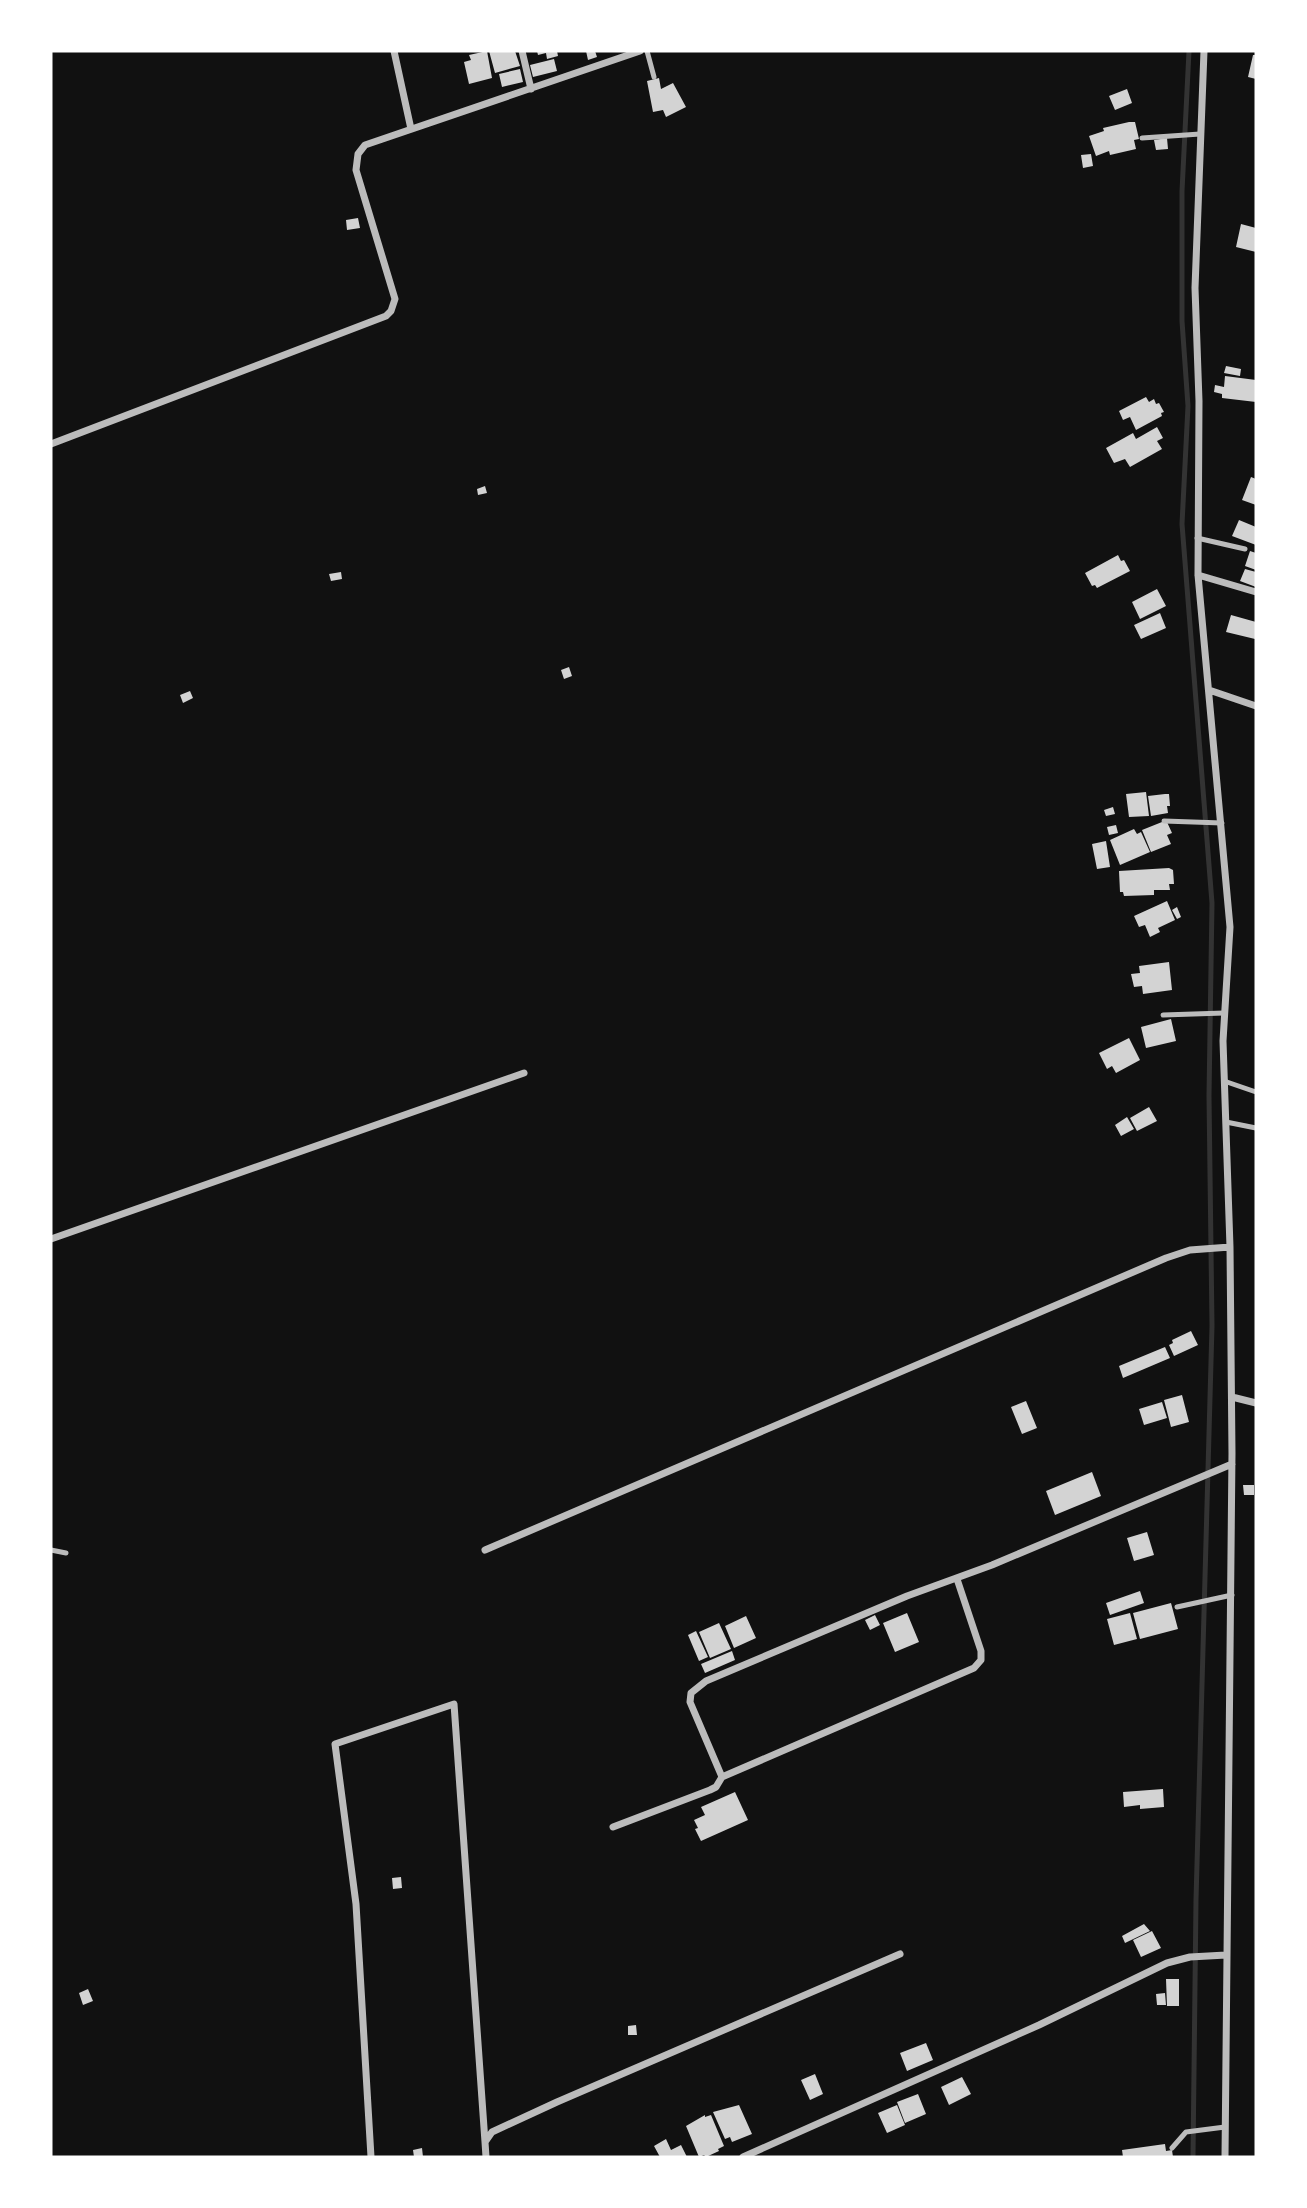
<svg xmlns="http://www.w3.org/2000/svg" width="1307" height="2208" font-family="Jost,sans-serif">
  <rect width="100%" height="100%" fill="#111"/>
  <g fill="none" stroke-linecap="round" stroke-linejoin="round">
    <path stroke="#333" stroke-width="5" d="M1189,51L1182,191V321L1188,406L1182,524L1212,903L1209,1096L1212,1326L1196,1900L1193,2157"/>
  </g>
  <path fill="#d3d3d3" d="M487,51L492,78L469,84L464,62L471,60L469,55Z
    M489,51H515L520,66L495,73Z
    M537,51H557L558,56L547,59L546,53L538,55Z
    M586,51H595L597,57L588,60Z
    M1253,55H1256V79L1248,77Z
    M554,59L557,71L533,77L530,65Z
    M520,69L523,82L502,87L499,74Z
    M659,78L661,89L673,83L686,107L666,117L663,110L653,112L647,81Z
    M1127,89L1132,103L1115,110L1109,96Z
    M1129,122H1135L1139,139L1134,140L1136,149L1110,155L1109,151L1096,156L1089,136L1104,131L1103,128Z
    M1167,138L1168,149L1156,150L1154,140Z
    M1091,154L1093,166L1083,168L1081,155Z
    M358,218L360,228L347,230L346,220Z
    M1241,224L1256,228V252L1236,247Z
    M1226,366L1241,369L1240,376L1224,373Z
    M1225,376L1256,380V402L1222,398V394L1214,392L1215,385L1224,387Z
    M1146,397L1149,402L1154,399L1156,404L1159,403L1164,412L1161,413L1162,416L1136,430L1130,417L1123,420L1119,411Z
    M1157,427L1163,438L1157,441L1162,449L1130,467L1125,459L1114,463L1106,448L1133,433L1136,439Z
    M1251,477L1256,479V505L1242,500Z
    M485,486L487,493L478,495L477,489Z
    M1239,520L1256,527V545L1232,536Z
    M1250,551L1256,553V570L1245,566Z
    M1118,555L1121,561L1124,560L1130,571L1097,588L1095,585L1092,586L1085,573Z
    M1245,569L1256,572V587L1240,581Z
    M341,572L342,579L331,581L329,574Z
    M1157,589L1166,606L1140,619L1132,602Z
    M1160,613L1166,628L1141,639L1134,625Z
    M1231,615L1256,622L1255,639L1226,632Z
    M569,667L572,676L564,679L561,670Z
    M190,691L193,698L183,703L180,695Z
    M1146,792L1149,816L1129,817L1126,794Z
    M1165,794H1169L1170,806H1167L1168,813L1151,816L1148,796Z
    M1113,807L1115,814L1106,816L1104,810Z
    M1162,822H1167L1172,833L1167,835L1171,844L1151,852L1142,830Z
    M1116,825L1118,833L1109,835L1107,827Z
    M1134,829L1137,834L1141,832L1150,852L1120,865L1110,840Z
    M1106,841L1110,867L1097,869L1092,844Z
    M1169,868L1173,870L1174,884H1169L1170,890H1154V895L1124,896L1123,892H1120L1119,871Z
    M1167,901L1175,920L1158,928L1160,932L1150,937L1145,925L1139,927L1134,916Z
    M1177,907L1181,917L1177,919L1172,910Z
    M1169,962L1172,990L1143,994L1142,986L1134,987L1131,974L1140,973L1139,966Z
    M1171,1019L1176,1041L1146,1048L1141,1027Z
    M1129,1038L1140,1060L1116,1073L1112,1066L1107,1069L1099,1053Z
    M1149,1107L1157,1121L1137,1131L1130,1118Z
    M1127,1117L1134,1129L1121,1136L1115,1125Z
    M1191,1331L1198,1345L1174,1356L1169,1345L1173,1343L1172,1340Z
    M1165,1347L1170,1358L1123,1378L1119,1366Z
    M1182,1395L1189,1422L1171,1427L1164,1400Z
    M1026,1401L1037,1428L1022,1434L1011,1407Z
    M1162,1402L1167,1418L1144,1425L1139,1409Z
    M1092,1472L1101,1496L1055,1515L1046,1491Z
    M1243,1485H1254V1495H1244Z
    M1147,1532L1154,1555L1134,1561L1127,1538Z
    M1140,1591L1144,1603L1110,1615L1106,1603Z
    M1171,1603L1178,1629L1140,1639L1133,1613Z
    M907,1613L919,1642L895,1652L883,1623Z
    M1130,1613L1137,1639L1114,1645L1107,1619Z
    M875,1615L880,1625L870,1630L865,1620Z
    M746,1616L756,1638L734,1648L725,1626Z
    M719,1623L731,1649L710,1658L699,1632Z
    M696,1631L708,1657L699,1661L688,1635Z
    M732,1651L735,1660L705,1673L701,1664Z
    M1163,1789L1164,1807L1140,1809V1805L1124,1807L1123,1792Z
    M735,1792L748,1820L701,1841L695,1829L698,1828L694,1820L705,1815L701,1807Z
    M401,1877L402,1888L393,1889L392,1878Z
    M1144,1924L1150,1931L1125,1943L1122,1936Z
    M1152,1931L1161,1948L1141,1957L1133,1940Z
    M1166,1979H1179V2006H1167Z
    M88,1989L93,2001L83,2005L79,1993Z
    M1165,1993L1166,2005H1157L1156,1994Z
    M636,2025L637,2035H628V2026Z
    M926,2043L933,2060L907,2071L900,2053Z
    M815,2074L823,2094L810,2100L801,2080Z
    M962,2077L971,2094L949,2105L941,2087Z
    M918,2094L926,2114L905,2123L897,2102Z
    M739,2105L752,2134L732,2142L730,2137L725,2139L713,2112Z
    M897,2105L905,2125L887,2133L878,2113Z
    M705,2115V2117L711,2115L724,2146L718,2149L719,2151L706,2157L704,2155L699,2157L686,2126Z
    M666,2139L671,2150L681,2145L687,2157H660L654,2146Z
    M1165,2144L1166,2151L1172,2150L1173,2157H1123L1122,2150Z
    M422,2148L423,2157H414L413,2150Z"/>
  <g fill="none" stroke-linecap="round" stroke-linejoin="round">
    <path stroke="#bcbcbc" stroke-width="5" d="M647,51L654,77
      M1142,138L1200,134
      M1197,538L1245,549
      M1164,821L1222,823
      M1163,1015L1224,1013
      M1224,1081L1256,1092
      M1226,1122L1256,1128
      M51,1550L66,1553
      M1177,1607L1232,1595
      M1172,2148L1186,2132L1225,2127"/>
    <path stroke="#bcbcbc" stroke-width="7" d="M394,51L411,129
      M522,51L531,89
      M1204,51L1195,288L1199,401L1198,575L1230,927L1223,1041L1230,1247L1232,1453L1225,2157
      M51,444L386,316L391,311L395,299L356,170L358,154L365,145L640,51
      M1198,575L1256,592
      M1209,690L1256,706
      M51,1239L524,1073
      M1232,1397L1256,1403
      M485,1550L1166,1258L1190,1250L1230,1247
      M722,1777L974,1668L981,1660V1651L957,1579
      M613,1827L710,1790L716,1787L722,1777L690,1702L691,1693L706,1681L907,1596L992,1565L1232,1464
      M371,2157L356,1904L335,1744L454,1704L485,2142
      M486,2157L485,2142L492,2132L557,2102L900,1954
      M743,2157L1039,2025L1167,1963L1190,1957L1226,1955"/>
  </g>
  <rect width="1307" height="2208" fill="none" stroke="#ffffff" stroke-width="105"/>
</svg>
